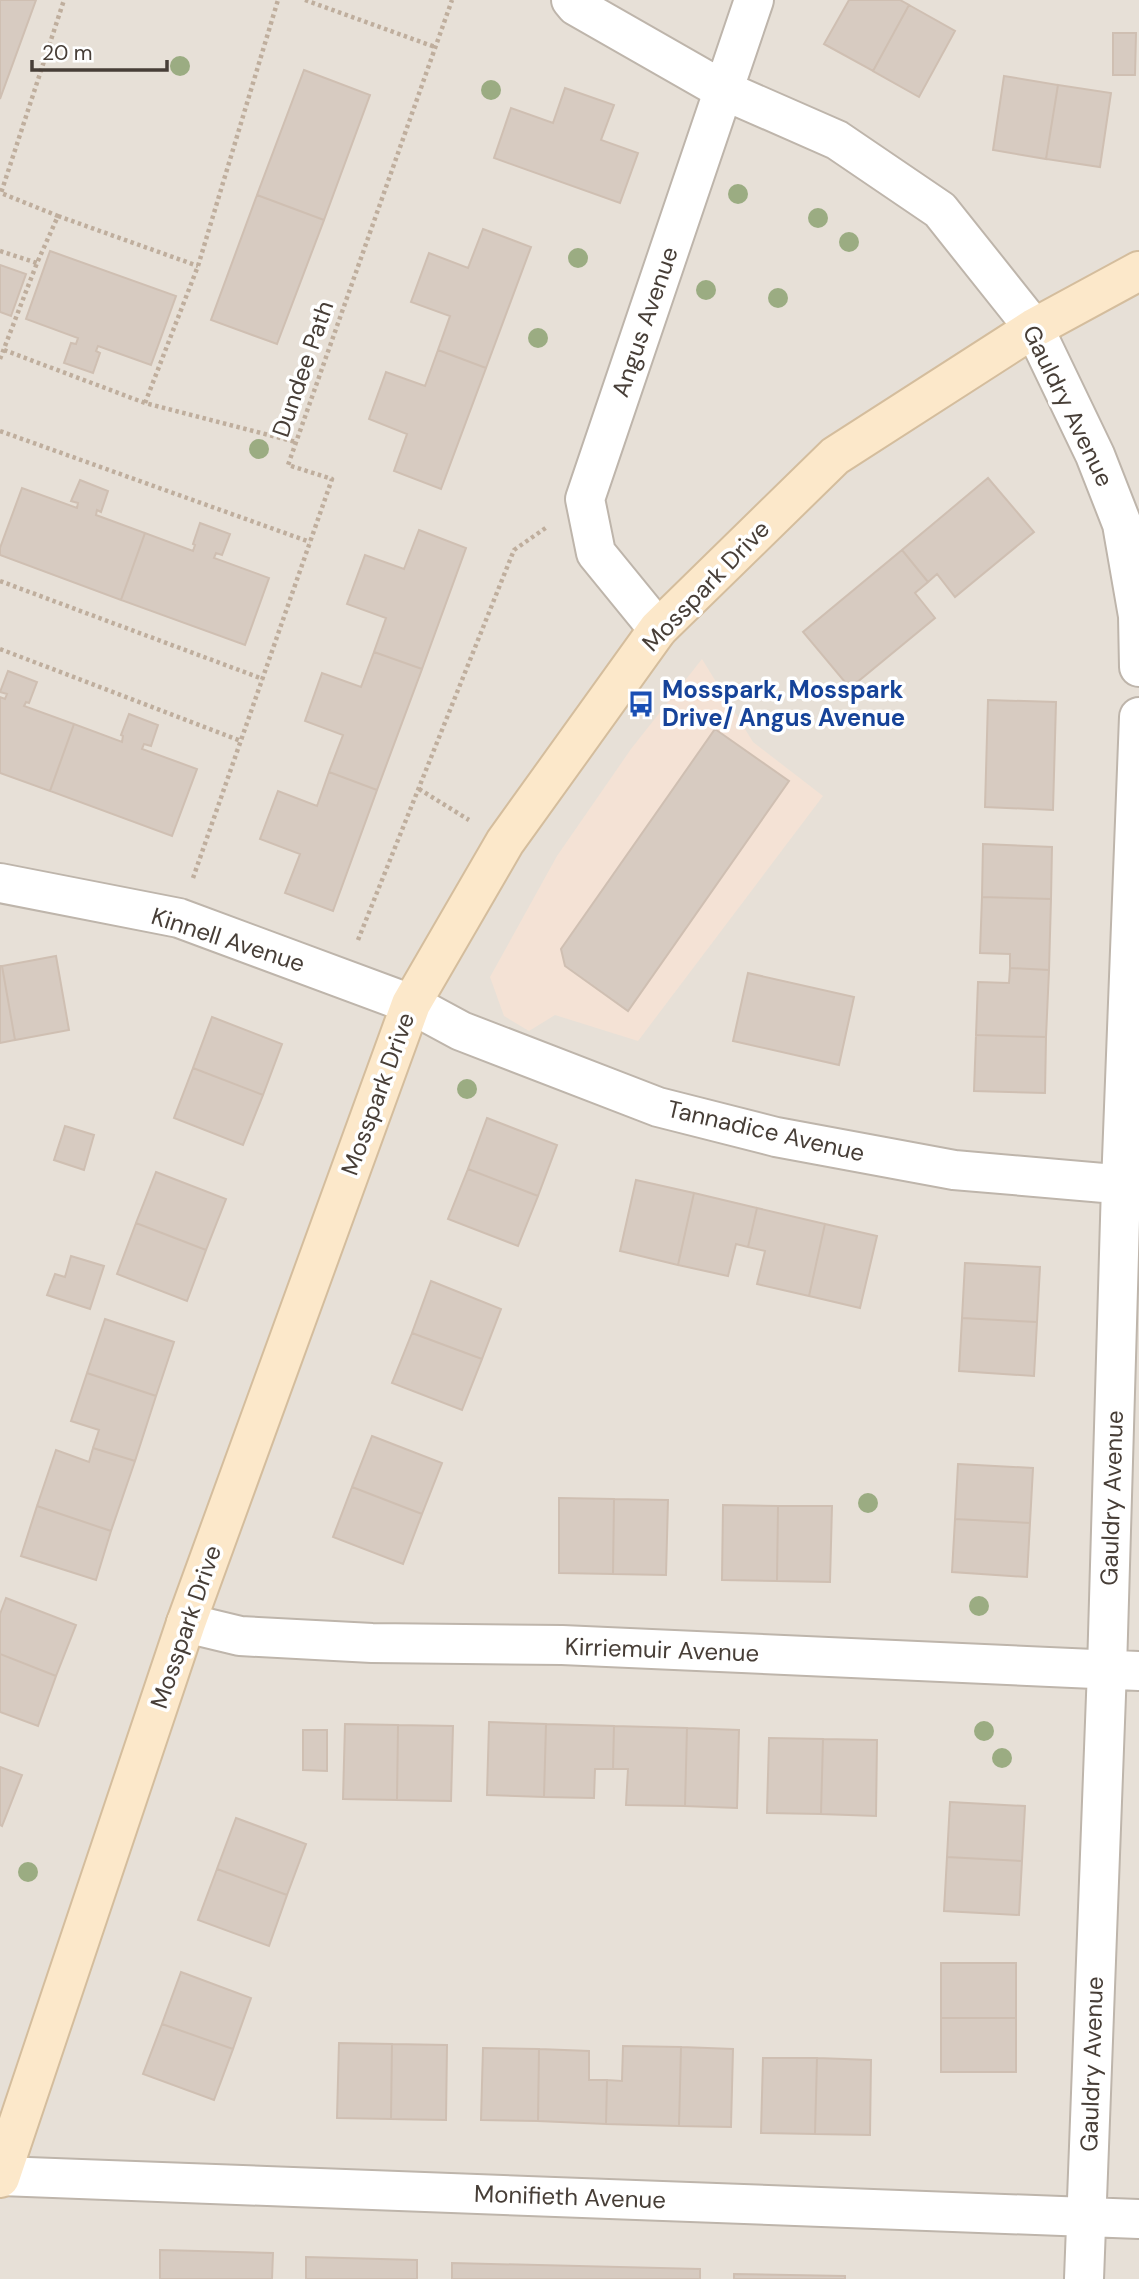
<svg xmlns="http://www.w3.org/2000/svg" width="1139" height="2279" font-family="'DM Sans',sans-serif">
  <rect width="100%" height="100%" fill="#f3eee9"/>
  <path fill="#e7e0d7" d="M0,0H1139V2279H0Z"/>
  <path fill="#f4e2d5" d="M702,659L753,742L823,796L638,1041L555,1015L529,1031L504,1016L490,977L557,856L631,749Z"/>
  <path fill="#d7cbc1" stroke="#cfbfb2" stroke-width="2" d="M0,0H36L0,99Z
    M849,0H900L909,5L873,71L824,44Z
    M909,5L955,31L919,97L873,71Z
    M1113,33H1136L1135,75H1113Z
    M304,70L370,95L324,220L257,195Z
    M1004,76L1058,85L1046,159L993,150Z
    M1058,85L1111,93L1100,167L1046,159Z
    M565,88L614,105L601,140L638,153L620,203L494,158L511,108L553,123Z
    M257,195L324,220L277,344L211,320Z
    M483,229L531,247L486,368L438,350L450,316L411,302L429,253L468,268Z
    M50,251L176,296L151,365L98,346L96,351L100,353L93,373L64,363L71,343L76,344L78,338L26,319Z
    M0,265L26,274L11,316L0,312Z
    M438,350L486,368L441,489L394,471L407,434L369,419L386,372L425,386Z
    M988,478L1034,532L955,597L937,574L928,582L902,550Z
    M80,480L108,491L101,512L97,510L96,515L145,533L121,600L0,555V548L22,488L77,508L78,503L71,501Z
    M200,523L230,534L222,555L216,553L214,558L269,578L245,645L121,600L145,533L193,551L195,545L193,544Z
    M419,530L466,548L422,669L374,652L386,618L347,604L365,555L404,569Z
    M902,550L928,582L915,593L935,618L850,688L803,632Z
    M374,652L422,669L377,790L329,772L343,735L305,721L322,673L361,687Z
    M8,671L37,682L29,703L26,702L24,706L74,724L50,791L0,773V697L5,699L7,694L0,692Z
    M988,700L1056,702L1053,810L985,807Z
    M129,714L158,725L151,746L144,744L142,749L197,769L172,836L50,791L74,724L122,742L123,736L121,735Z
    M715,729L789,781L628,1011L565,966L561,949Z
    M329,772L377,790L333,911L285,893L300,854L260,839L278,791L317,806Z
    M983,844L1052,847L1051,899L982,897Z
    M982,897L1051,899L1049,970L1010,968V954L980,953Z
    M56,956L69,1030L15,1040L2,966Z
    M0,966H2L15,1040L0,1043Z
    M1010,968L1049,970L1046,1037L976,1035L978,982L1009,983Z
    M748,973L854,997L839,1065L733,1041Z
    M212,1017L282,1044L263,1095L193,1068Z
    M976,1035L1046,1037L1045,1093L974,1091Z
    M193,1068L263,1095L243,1145L174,1118Z
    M487,1118L557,1145L538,1196L468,1169Z
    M65,1126L94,1135L84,1170L54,1160Z
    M468,1169L538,1196L518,1246L448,1219Z
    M156,1172L226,1199L206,1250L136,1223Z
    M636,1180L694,1193L678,1265L620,1251Z
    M694,1193L757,1208L748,1247L736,1244L728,1276L678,1265Z
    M757,1208L825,1224L809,1296L757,1284L765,1251L748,1247Z
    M136,1223L206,1250L187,1301L117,1274Z
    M825,1224L877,1236L860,1308L809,1296Z
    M71,1256L104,1266L90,1309L47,1295L55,1274L65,1277Z
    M965,1263L1040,1267L1037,1322L962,1318Z
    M431,1281L501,1309L482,1359L412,1333Z
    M962,1318L1037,1322L1034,1376L959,1371Z
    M105,1319L174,1342L156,1396L87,1373Z
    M412,1333L482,1359L462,1410L392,1383Z
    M87,1373L156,1396L135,1461L93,1448L99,1430L71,1421Z
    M372,1436L442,1463L422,1514L352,1487Z
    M93,1448L135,1461L111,1531L37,1506L56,1450L89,1462Z
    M958,1464L1033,1468L1030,1523L955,1519Z
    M352,1487L422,1514L403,1564L333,1537Z
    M559,1498L614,1499L613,1574L559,1573Z
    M614,1499L668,1500L666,1575L613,1574Z
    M723,1505L778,1506L777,1581L722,1580Z
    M37,1506L111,1531L96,1580L21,1556Z
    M778,1506H832L830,1582L777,1581Z
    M955,1519L1030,1523L1027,1577L952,1572Z
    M6,1598L76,1625L56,1676L0,1654V1614Z
    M0,1654L56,1676L38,1726L0,1712Z
    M489,1722L546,1724L544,1797L487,1795Z
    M345,1724L398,1725L397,1800L343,1799Z
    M546,1724L614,1726L613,1769H595L594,1798L544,1797Z
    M398,1725L453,1726L451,1801L397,1800Z
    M614,1726L687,1728L685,1806L626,1805L628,1769H613Z
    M687,1728L739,1730L737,1808L685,1806Z
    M303,1730H327V1771L303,1770Z
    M769,1738L823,1739L821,1814L767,1813Z
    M823,1739L877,1740L876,1816L821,1814Z
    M0,1767L22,1775L2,1826L0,1825Z
    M950,1802L1025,1806L1022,1861L947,1857Z
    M236,1818L306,1844L287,1895L217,1869Z
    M947,1857L1022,1861L1019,1915L944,1911Z
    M217,1869L287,1895L269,1946L198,1920Z
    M941,1963H1016V2018H941Z
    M181,1972L251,1998L233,2049L162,2024Z
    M941,2018H1016V2072H941Z
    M162,2024L233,2049L214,2100L143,2074Z
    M339,2043L392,2044L391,2119L337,2118Z
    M392,2044L447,2045L446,2120L391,2119Z
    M623,2046L681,2047L679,2126L606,2124L607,2080L622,2081Z
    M681,2047L733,2049L731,2127L679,2126Z
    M483,2048L539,2049L538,2121L481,2120Z
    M539,2049L589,2051V2080H607L606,2124L538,2121Z
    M763,2058H817L815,2134L761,2133Z
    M817,2058L871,2060L870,2135L815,2134Z
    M160,2250L273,2253L272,2279H160Z
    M306,2257L417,2260V2279H306Z
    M452,2263L700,2269V2279H452Z
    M734,2274L845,2276V2279H734Z"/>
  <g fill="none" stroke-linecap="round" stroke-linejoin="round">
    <g stroke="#beb5ab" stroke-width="42">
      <path id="street" d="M571,0L576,6L723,90L837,140L940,210L1034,328L1095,455L1122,524L1138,616L1139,667
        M658,629L596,553L585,499L754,0
        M0,883L179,918L411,1004L461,1031L658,1107L776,1137L954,1170L1139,1186
        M186,1623L240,1636L372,1643L562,1645L1139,1671
        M1,2176L1139,2219
        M1084,2279L1107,1669L1121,1185L1139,717"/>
    </g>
    <g stroke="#d4bd9d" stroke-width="42">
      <path id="secondary" d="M0,2178L186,1623L411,1004L505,842L658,629L835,456L1034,328L1139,271"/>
    </g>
    <path stroke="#bfae9d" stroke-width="4.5" stroke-dasharray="3.5 3.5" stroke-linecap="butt" d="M305,0L435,47
      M58,216L198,266
      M0,251L37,263
      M4,350L145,403L296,442
      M0,359L37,263L58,216L1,193L64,0
      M145,403L198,266L278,0
      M0,431L310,542
      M0,581L263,679
      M0,649L241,741
      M419,789L469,820
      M193,878L332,479L288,465L452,0
      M358,940L514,550L547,527"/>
    <use href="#street" stroke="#fff" stroke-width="38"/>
    <use href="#secondary" stroke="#fce8ca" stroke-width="38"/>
  </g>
  <g fill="#9bac82">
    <circle cx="180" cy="66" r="10"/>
    <circle cx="491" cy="90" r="10"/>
    <circle cx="738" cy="194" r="10"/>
    <circle cx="818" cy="218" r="10"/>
    <circle cx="849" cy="242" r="10"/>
    <circle cx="578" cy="258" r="10"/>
    <circle cx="706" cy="290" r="10"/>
    <circle cx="778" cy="298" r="10"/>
    <circle cx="538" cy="338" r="10"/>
    <circle cx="259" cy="449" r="10"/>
    <circle cx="467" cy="1089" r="10"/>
    <circle cx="868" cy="1503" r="10"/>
    <circle cx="979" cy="1606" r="10"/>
    <circle cx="984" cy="1731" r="10"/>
    <circle cx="1002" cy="1758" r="10"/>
    <circle cx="28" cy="1872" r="10"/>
  </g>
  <defs>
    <g id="bus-bare" transform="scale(2.1)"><path d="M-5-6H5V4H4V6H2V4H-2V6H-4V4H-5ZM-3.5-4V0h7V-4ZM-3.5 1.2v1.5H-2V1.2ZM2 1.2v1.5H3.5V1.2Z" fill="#1a4fb4" stroke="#fff" stroke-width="2.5" paint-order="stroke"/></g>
  </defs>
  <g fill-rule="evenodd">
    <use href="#bus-bare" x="641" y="704"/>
  </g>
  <g text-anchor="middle" stroke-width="7" stroke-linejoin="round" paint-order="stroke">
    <g font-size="24" fill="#473e37" stroke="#fff">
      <text transform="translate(645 322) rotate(-71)" y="8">Angus Avenue</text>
      <text transform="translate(303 369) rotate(-71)" y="8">Dundee Path</text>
      <text transform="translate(1068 406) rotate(64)" y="8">Gauldry Avenue</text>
      <text transform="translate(706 586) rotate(-46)" y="8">Mosspark Drive</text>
      <text transform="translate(228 940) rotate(18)" y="8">Kinnell Avenue</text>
      <text transform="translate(378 1094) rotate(-70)" y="8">Mosspark Drive</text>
      <text transform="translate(766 1131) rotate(13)" y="8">Tannadice Avenue</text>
      <text transform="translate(1112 1498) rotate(-88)" y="8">Gauldry Avenue</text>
      <text transform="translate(186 1627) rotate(-71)" y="8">Mosspark Drive</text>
      <text transform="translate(662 1650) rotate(2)" y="8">Kirriemuir Avenue</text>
      <text transform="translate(1092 2064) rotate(-88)" y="8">Gauldry Avenue</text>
      <text transform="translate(570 2197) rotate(2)" y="8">Monifieth Avenue</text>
    </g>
    <g font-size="24" font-weight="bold" fill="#164399" stroke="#fff" text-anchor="start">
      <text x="662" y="698">Mosspark, Mosspark<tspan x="662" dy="28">Drive/ Angus Avenue</tspan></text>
    </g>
  </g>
  <path d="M32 60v10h135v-10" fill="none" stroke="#473e37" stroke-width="3.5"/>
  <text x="42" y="60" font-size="21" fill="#473e37" stroke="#ffffff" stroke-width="5" paint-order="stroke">20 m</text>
</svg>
